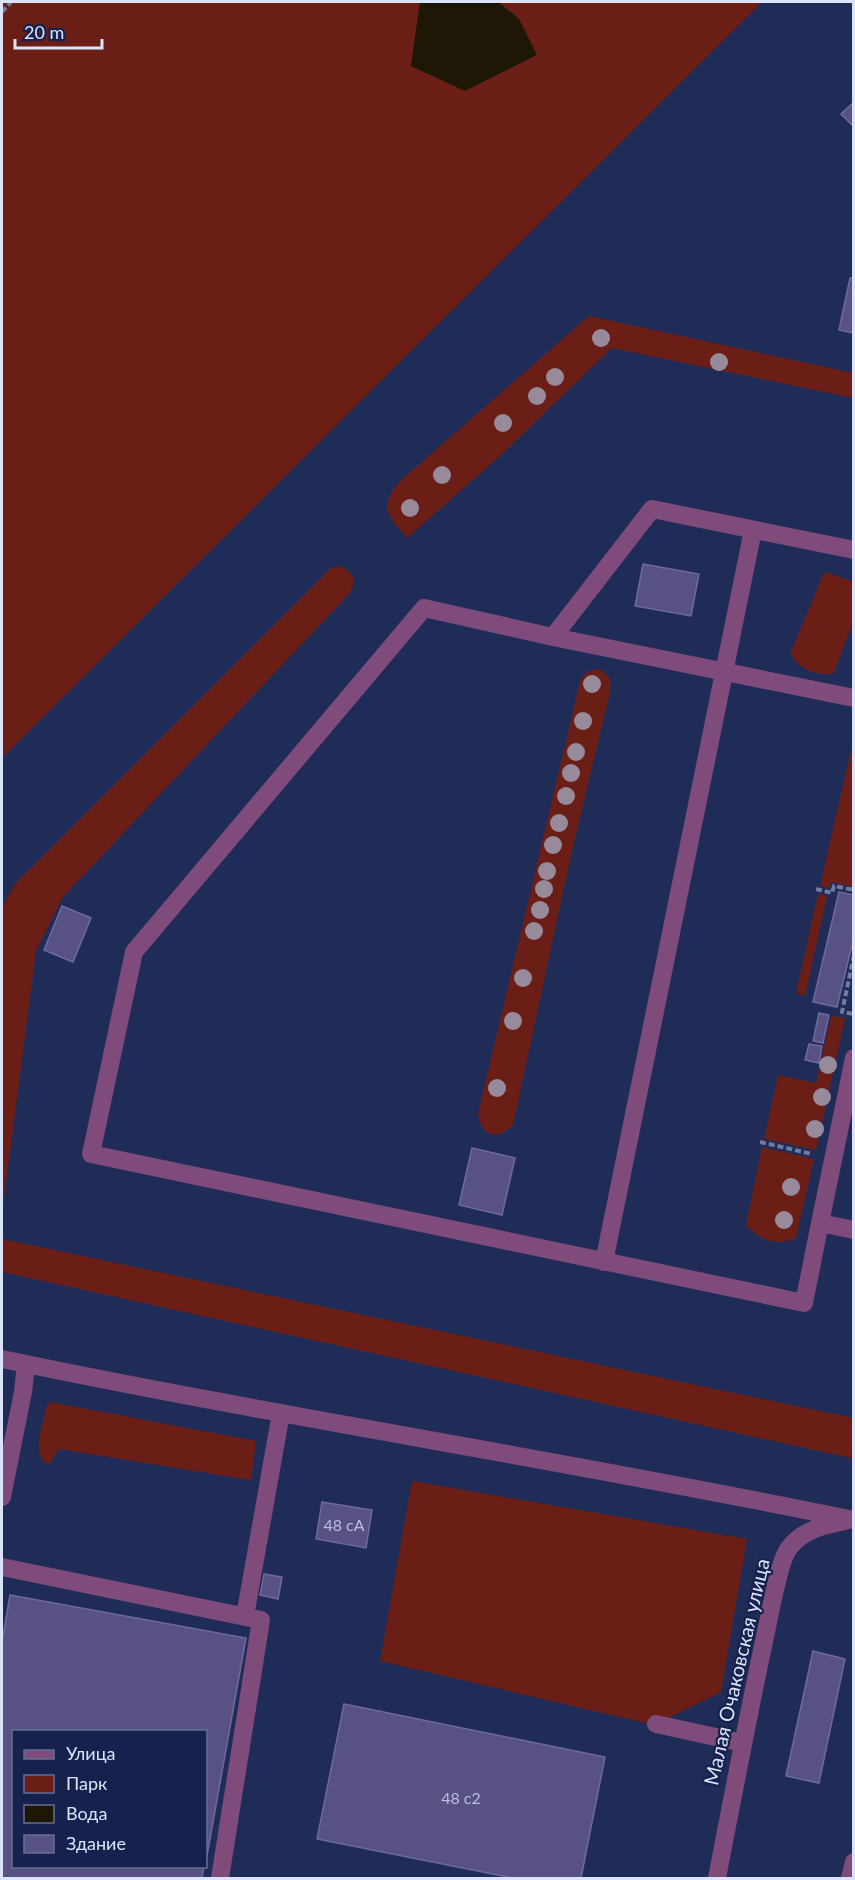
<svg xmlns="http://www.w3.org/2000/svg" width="855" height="1880" font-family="Lato,sans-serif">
  <rect width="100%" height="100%" fill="#202c58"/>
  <path fill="#6b1e15" d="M2,2H420L411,66L519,19L498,2H762L2,758Z
    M589,316L853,373V398L612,348L500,456L407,538C387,514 378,509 400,481Z
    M338,566C353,570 357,580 350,593L63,897L36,951L2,1214V908L15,884L330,569Z
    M826,572L854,582L853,622L834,672C821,679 793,667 791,652L823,575Z
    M599,669C609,675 612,680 610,692L571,855L513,1125C497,1141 482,1137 478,1114L579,686C582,674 586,671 599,669Z
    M853,742V887L831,882L829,888L820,886Z
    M818,894L827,896L805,996L796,993Z
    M831,1016L845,1018L816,1150L764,1139L778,1075L816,1083Z
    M762,1147L814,1159L796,1238C778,1247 759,1240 746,1225Z
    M2,1239L853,1418V1445L851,1458L2,1272Z
    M50,1402L256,1441L251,1480L59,1449L49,1464L45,1463C31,1450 44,1423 47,1406Z
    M412,1481L747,1539L721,1692L654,1725L380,1661Z"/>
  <path fill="#1e1706" d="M420,2H498L519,19L537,55L465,91L411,66Z"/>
  <path fill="#585183" stroke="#71699e" stroke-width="1.5" d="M854,102V127L841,114Z
    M850,278H854V333L839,330Z
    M643,564L699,574L691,616L635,606Z
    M839,892L854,895V937L837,1007L813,1002Z
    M62,906L91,918L73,962L44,950Z
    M819,1013L829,1015L823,1043L813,1041Z
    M809,1044L822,1046L819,1063L805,1060Z
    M472,1148L515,1158L502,1215L459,1205Z
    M322,1502L372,1510L366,1548L316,1539Z
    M264,1574L282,1577L278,1599L260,1595Z
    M10,1595L246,1638L206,1861V1732H14V1866H204L202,1878H2V1642Z
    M813,1651L845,1659L819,1783L786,1776Z
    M344,1704L605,1757L581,1878H512L317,1839Z"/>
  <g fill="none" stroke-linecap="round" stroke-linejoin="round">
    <path stroke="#717b9e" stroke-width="4" stroke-dasharray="6 3" stroke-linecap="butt" d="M2,12L11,2
      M816,889L832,893L834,886L854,890
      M854,955L842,1012L854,1014
      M760,1142L812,1154"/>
    <path stroke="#7f4b7b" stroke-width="18" d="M553,637L652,509L854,550
      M854,698L553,637L424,608L134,952L91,1154L804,1303L820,1223L854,1230
      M820,1223L854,1058
      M604,1262L753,530
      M2,1359C284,1418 570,1461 854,1520
      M2,1497L23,1392L26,1364
      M2,1567L261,1620L220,1878
      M245,1616L281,1413
      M656,1724L743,1743
      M717,1878C733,1795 749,1711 767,1627C771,1609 779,1561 789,1548C802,1530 825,1525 845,1521
      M850,1878L854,1862"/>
  </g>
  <g fill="#978b9b">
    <circle cx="601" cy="338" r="9"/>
    <circle cx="719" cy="362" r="9"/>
    <circle cx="555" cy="377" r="9"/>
    <circle cx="537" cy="396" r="9"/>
    <circle cx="503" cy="423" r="9"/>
    <circle cx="442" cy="475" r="9"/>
    <circle cx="410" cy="508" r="9"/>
    <circle cx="592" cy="684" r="9"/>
    <circle cx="583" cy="721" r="9"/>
    <circle cx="576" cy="752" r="9"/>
    <circle cx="571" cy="773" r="9"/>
    <circle cx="566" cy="796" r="9"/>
    <circle cx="559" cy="823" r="9"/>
    <circle cx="553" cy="845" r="9"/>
    <circle cx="547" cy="871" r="9"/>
    <circle cx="544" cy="889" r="9"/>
    <circle cx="540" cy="910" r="9"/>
    <circle cx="534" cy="931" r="9"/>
    <circle cx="523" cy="978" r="9"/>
    <circle cx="513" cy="1021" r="9"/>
    <circle cx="828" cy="1065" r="9"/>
    <circle cx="497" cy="1088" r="9"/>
    <circle cx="822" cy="1097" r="9"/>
    <circle cx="815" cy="1129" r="9"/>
    <circle cx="791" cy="1187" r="9"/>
    <circle cx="784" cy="1220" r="9"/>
  </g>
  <g text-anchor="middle" stroke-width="4.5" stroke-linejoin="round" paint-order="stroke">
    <g font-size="16" fill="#babedc">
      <text x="344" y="1531">48 сА</text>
      <text x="461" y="1804">48 с2</text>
    </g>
    <g font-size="20" fill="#dbe3fa" stroke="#17214d">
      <text transform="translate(737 1672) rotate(-77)" y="7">Малая Очаковская улица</text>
    </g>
  </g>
  <rect width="855" height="1880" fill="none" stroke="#dbe3fa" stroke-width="6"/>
  <rect x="12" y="1730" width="195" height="138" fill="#17214d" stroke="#656f92" stroke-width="1.5"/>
  <rect x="24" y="1750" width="30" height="9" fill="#7f4b7b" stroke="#656f92" stroke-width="1.5"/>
  <text x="66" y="1760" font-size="18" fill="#dbe3fa">Улица</text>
  <rect x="24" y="1775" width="30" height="18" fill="#6b1e15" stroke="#656f92" stroke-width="1.5"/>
  <text x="66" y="1790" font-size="18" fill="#dbe3fa">Парк</text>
  <rect x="24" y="1805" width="30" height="18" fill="#1e1706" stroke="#656f92" stroke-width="1.5"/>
  <text x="66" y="1820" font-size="18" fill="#dbe3fa">Вода</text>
  <rect x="24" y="1835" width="30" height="18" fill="#585183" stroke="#656f92" stroke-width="1.5"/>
  <text x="66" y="1850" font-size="18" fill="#dbe3fa">Здание</text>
  <path d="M15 39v9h87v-9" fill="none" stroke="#dbe3fa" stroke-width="3"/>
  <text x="24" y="39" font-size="18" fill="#dbe3fa" stroke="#17214d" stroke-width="4.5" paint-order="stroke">20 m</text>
</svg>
